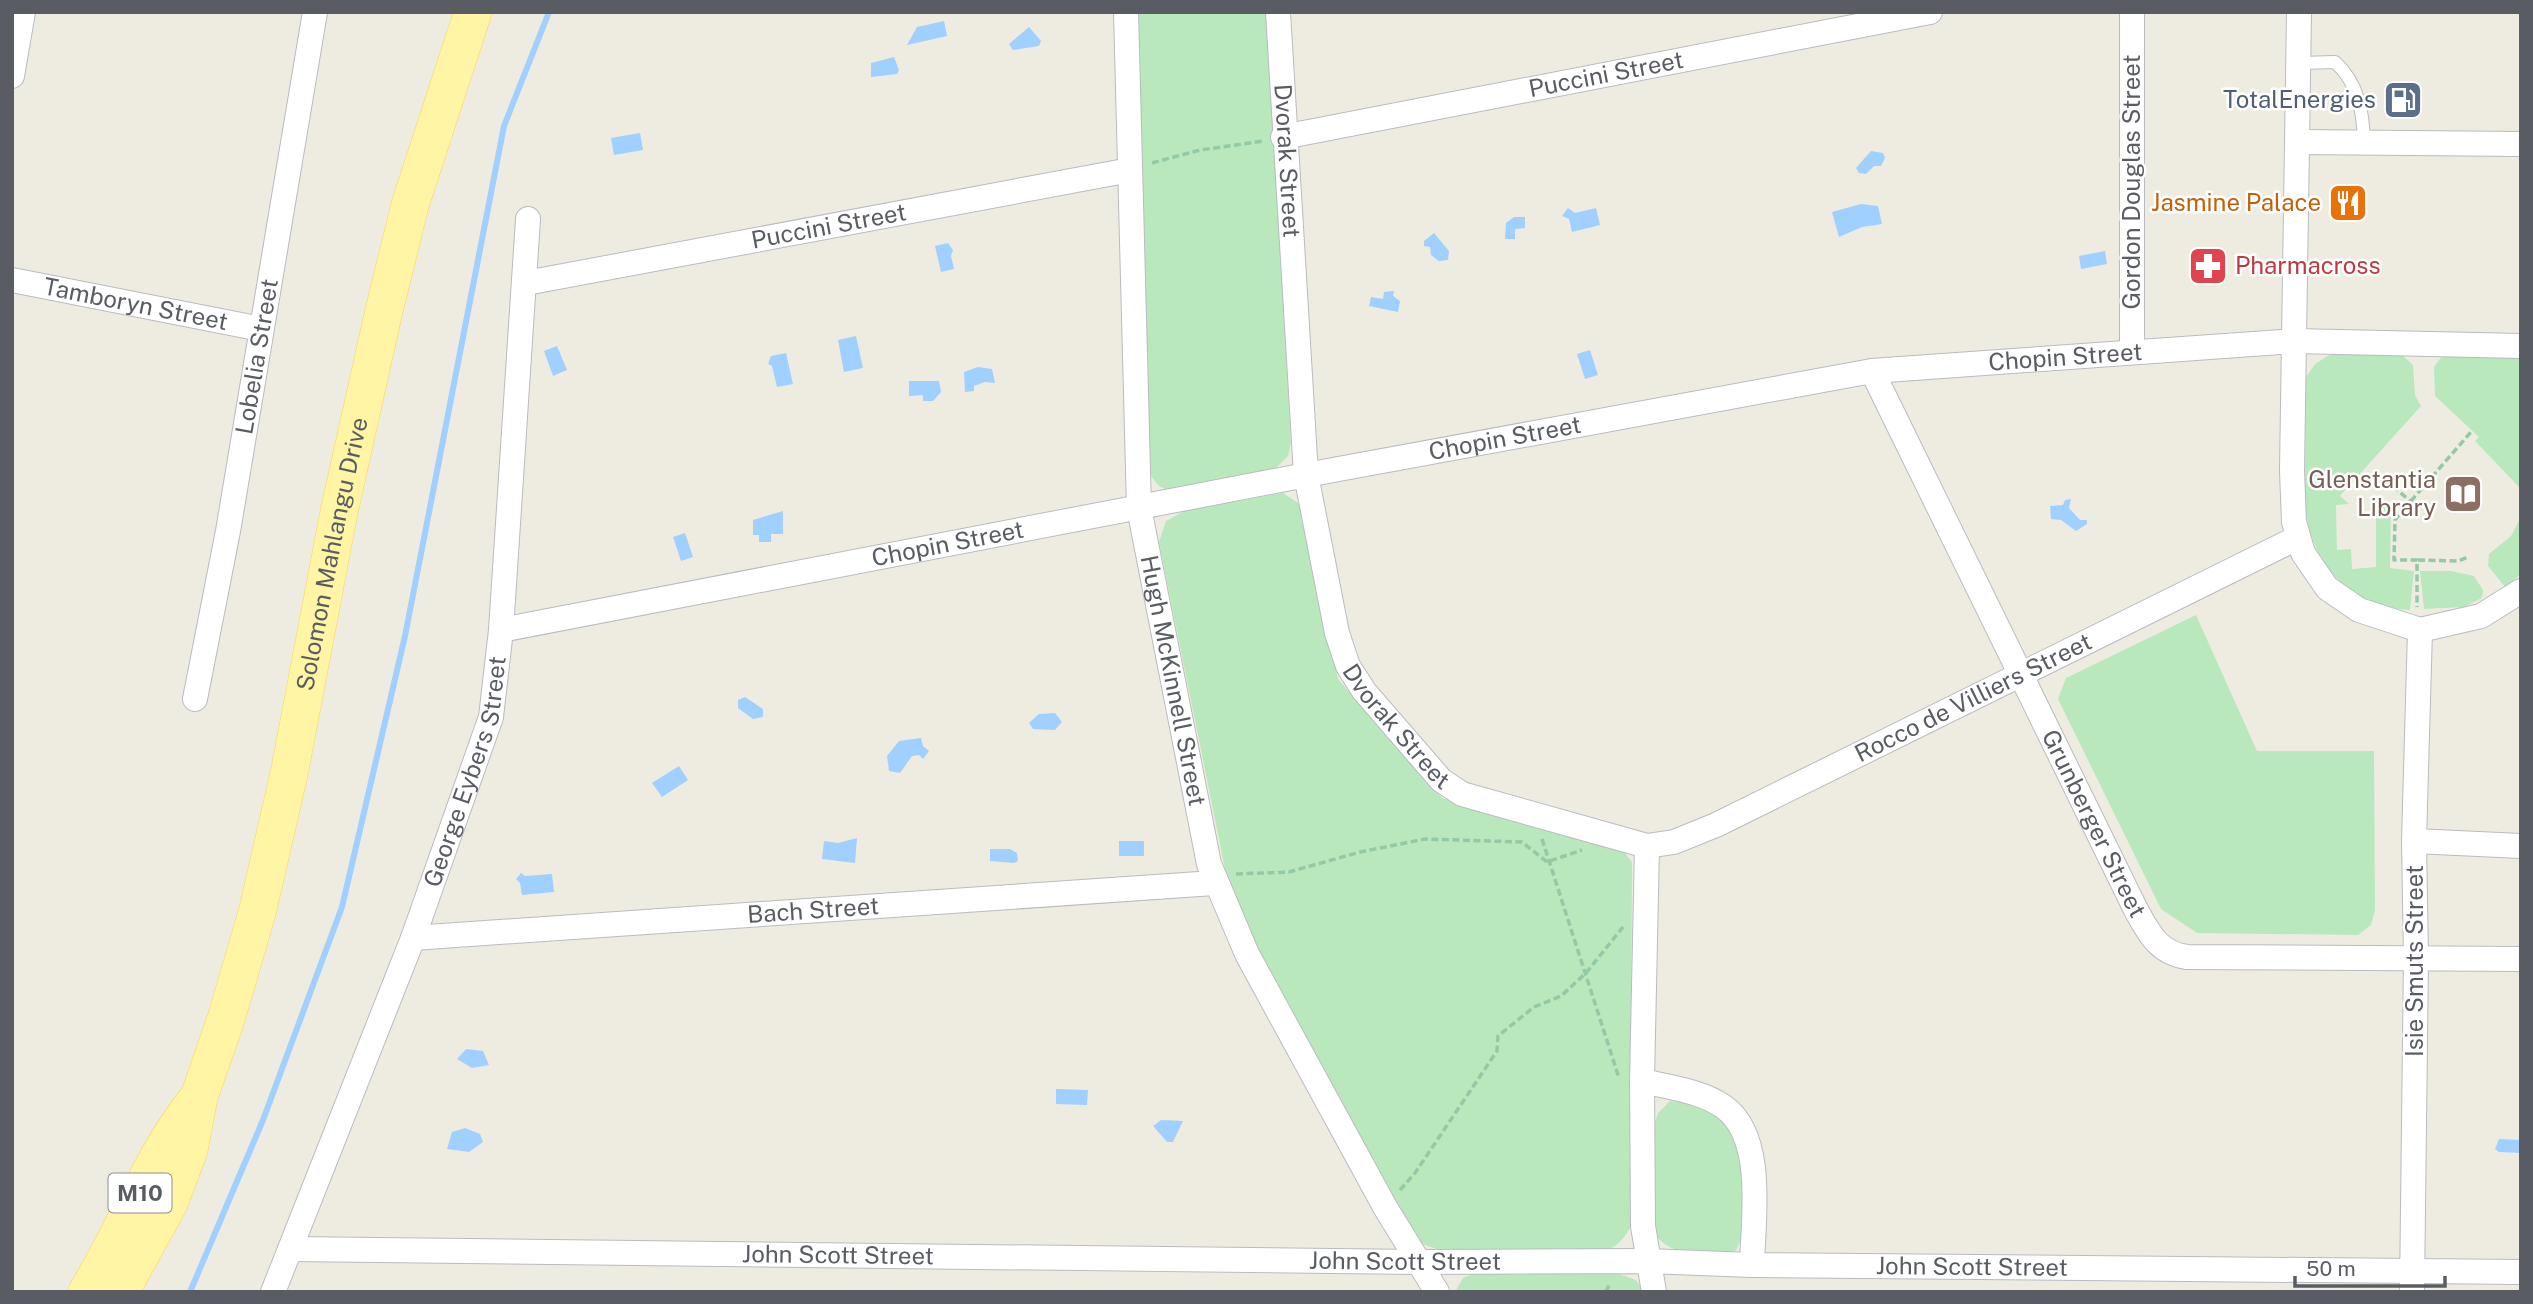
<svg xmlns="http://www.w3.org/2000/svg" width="2533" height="1304" font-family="'Public Sans',sans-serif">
  <rect width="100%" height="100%" fill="#eeece1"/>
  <path fill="#bae8bd" d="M1136,12H1267L1291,443L1288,456L1271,473L1169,491L1159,486L1147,471Z
    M2331,354L2402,355L2413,365L2415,395L2421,406L2340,496L2349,504L2336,505L2337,550L2351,549L2352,569L2376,567V505H2391L2390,568L2414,571L2410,610C2350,607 2309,563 2305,502L2306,377L2315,364Z
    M2442,356L2521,357V489L2475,441L2479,437L2435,396L2434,367Z
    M1283,493L1301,505L1338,679L1442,798L1622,849L1632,862L1630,1228C1623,1240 1617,1247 1603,1251L1437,1249L1419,1243L1232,904L1159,542L1166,521L1184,511Z
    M2521,517V573L2506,588L2488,566L2489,554L2511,536Z
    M2420,571H2451L2474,576L2483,590L2482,598L2464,607L2424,609Z
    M2196,615L2257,751H2374L2375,910L2371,925L2358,935L2197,933L2161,909L2058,699L2066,678Z
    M1670,1101C1682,1102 1702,1103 1712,1110C1724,1119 1734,1136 1739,1150C1745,1172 1749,1234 1735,1251C1709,1257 1670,1257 1655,1234L1653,1128L1658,1113Z
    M1476,1273L1619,1274L1636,1280L1645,1292H1455L1463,1278Z"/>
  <path fill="#a0d0ff" d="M944,21L947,36L907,45L917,27Z
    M1029,27L1041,41L1039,46L1013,50L1009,44Z
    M894,57L899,70L897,74L871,77V63Z
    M640,133L643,150L614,155L611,138Z
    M1871,151L1883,153L1885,158L1881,166H1874L1866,174L1859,173L1856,168Z
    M1861,204L1878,206L1882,224L1862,227L1839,237L1832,212Z
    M1568,208L1575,213L1596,208L1600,225L1572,232L1569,219L1562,216Z
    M1514,217H1525V228L1515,229V239H1505L1506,223Z
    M1434,233L1449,251L1448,260L1439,261L1431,255L1430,247L1424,246V241Z
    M948,243L953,250L951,256L954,269L941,272L935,246Z
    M2105,251L2107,264L2081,269L2079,256Z
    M1394,291L1393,296L1400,301L1398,312L1369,306L1371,297L1383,299L1384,292Z
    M856,336L863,368L844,372L838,340Z
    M557,346L567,370L553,376L544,351Z
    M1590,350L1598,375L1585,379L1577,354Z
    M786,353L793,384L777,387L772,366L768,364L771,356Z
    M978,367L992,369L995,383L985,382L974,386V391L965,392L964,372Z
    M909,381H939L941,392L933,401H923V395L909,396Z
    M2071,499L2069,508L2080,520H2087V524L2076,531L2061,520L2051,519L2050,506L2063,505L2065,500Z
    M783,511V534H771V542H759V535H753V520Z
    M685,533L693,557L681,561L673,537Z
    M745,697L763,709V717L753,719L738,708V700Z
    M1055,713L1062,722L1055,730L1033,729L1029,723L1039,714Z
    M921,738L923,746L929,751L923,759L919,755L912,756L900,773L889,771L887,756L899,741Z
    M679,766L688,780L662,797L652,783Z
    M857,838L855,863L822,859L824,841L838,843Z
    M1119,841H1144V856H1119Z
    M990,849H1010L1017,853L1018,861L1014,863L990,861Z
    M521,873L525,876L552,874L554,892L522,895L520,883L516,879Z
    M466,1049L483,1051L489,1065L472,1068L457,1059Z
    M1056,1089L1088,1090L1087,1105L1056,1104Z
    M1161,1120L1183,1121L1173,1142H1167L1153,1126Z
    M465,1128L480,1134L483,1142L469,1152L447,1149L452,1132Z
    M2499,1139L2521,1140V1153L2499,1152L2495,1149Z"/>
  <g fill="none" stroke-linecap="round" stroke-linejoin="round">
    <path stroke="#a0d0ff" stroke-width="6" d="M190,1292L263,1120L342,907L405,636L504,126L549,12"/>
    <g stroke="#b9bbc1" stroke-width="14">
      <path id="service" d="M2299,63L2335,62C2359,84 2363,112 2364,142"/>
    </g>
    <g stroke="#b9bbc1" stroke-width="26">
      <g id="minor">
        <path id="s1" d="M1126,12L1139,508L1209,864L1247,954L1385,1207L1437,1292"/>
        <path id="s2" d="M1278,12L1306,475L1337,633L1348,666L1364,691L1441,780L1462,794L1647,846L1674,842L1716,825L2297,538"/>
        <path d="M2299,12L2292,471L2294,522L2303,553L2327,588L2359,610L2420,630L2481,616L2521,591"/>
        <path d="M12,76L23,12"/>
        <path id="s3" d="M1283,137L1930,12"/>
        <path d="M2298,142L2521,144"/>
        <path id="s4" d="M12,280L261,329"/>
        <path id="s5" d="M526,283L1130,170"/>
        <path d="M2132,352V12"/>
        <path id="s6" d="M1872,371L2136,910C2149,933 2158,953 2187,957L2521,959"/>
        <path id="s7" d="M501,630L1306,475L1872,371L2294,341L2521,346"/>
        <path id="s8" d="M195,699L228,531L315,12"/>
        <path d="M2414,841L2521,846"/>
        <path d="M1647,846L1642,1081L1643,1226L1654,1292"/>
        <path id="s9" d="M413,938L1214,883"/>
        <path d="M1642,1081C1668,1087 1702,1091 1724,1107C1766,1137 1753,1220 1752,1265"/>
        <path id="s10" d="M290,1249L1418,1262L1647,1261L1752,1265L2521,1272"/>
        <path id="s11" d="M273,1292L413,938L491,717L501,630L528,219"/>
        <path d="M2412,1292L2416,958L2414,841L2420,630"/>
      </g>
    </g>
    <g stroke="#fed54a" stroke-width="38">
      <g id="primary">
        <path d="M87,1292C125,1230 149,1161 194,1103"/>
        <path id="s12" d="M120,1292L169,1203L189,1150L199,1097L226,1019L257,913L289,774L339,512L383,315L410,205L473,12"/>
      </g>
    </g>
    <path stroke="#93c9a5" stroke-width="3.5" stroke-dasharray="7 3.5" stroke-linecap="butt" d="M1152,163L1200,150L1264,141
      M2385,479L2410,501
      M2404,509L2471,432
      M2399,515L2395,520L2394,560H2417V607
      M2418,560L2458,561L2468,557
      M1542,839L1619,1078
      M1236,874L1289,872L1360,852L1425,839L1522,842L1547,862L1582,850
      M1400,1190L1415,1173L1497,1051L1498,1036L1534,1007L1561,996L1586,973L1623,927
      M1606,1292L1610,1283"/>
    <use href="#service" stroke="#fff" stroke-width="12"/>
    <use href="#minor" stroke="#fff" stroke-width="24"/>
    <use href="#primary" stroke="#fff5a5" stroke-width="37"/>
  </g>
  <defs>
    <g id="fuel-square" transform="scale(2.0125)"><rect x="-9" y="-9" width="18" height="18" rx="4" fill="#5c6f8a" stroke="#fff"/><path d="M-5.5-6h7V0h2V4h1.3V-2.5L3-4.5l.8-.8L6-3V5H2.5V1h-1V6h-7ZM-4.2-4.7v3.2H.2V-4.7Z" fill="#fff"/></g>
    <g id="restaurant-square" transform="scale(2.0125)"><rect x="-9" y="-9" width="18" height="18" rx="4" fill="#e8710a" stroke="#fff"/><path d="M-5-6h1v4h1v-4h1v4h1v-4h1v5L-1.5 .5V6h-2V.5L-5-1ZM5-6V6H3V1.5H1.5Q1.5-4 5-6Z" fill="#fff"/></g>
    <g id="pharmacy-square" transform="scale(2.0125)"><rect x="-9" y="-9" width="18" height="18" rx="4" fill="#e0444e" stroke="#fff"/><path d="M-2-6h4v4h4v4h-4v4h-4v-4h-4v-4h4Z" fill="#fff"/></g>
    <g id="library-square" transform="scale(2.0125)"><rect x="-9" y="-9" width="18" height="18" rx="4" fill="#8d6e63" stroke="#fff"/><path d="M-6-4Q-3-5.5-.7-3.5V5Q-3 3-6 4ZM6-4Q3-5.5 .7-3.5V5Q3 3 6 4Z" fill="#fff"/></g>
  </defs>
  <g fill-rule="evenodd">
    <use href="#fuel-square" x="2403" y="100"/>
    <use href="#restaurant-square" x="2348" y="203"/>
    <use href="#pharmacy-square" x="2208" y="266"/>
    <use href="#library-square" x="2463" y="494"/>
  </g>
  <g text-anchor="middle" stroke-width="5" stroke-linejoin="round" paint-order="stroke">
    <rect fill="#fff" stroke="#8b8e92" stroke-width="2" x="108.5" y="1173.5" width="63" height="39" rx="5"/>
    <g font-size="23" font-weight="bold" fill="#595d63">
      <text x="140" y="1201">M10</text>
    </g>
    <g font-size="24" fill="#595d63" stroke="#fff">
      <text dy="8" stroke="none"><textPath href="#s3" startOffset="329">Puccini Street</textPath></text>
      <text dy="8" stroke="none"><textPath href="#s2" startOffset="149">Dvorak Street</textPath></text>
      <text transform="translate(2132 182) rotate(-90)" y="8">Gordon Douglas Street</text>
      <text dy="8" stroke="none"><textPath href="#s5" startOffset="308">Puccini Street</textPath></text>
      <text dy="8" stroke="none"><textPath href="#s4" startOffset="126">Tamboryn Street</textPath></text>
      <text dy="8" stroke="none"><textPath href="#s8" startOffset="348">Lobelia Street</textPath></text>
      <text dy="8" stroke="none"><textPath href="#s7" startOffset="1589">Chopin Street</textPath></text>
      <text dy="8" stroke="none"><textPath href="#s7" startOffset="1022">Chopin Street</textPath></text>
      <text dy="8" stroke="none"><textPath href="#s7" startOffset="455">Chopin Street</textPath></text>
      <text dy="8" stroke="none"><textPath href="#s12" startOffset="772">Solomon Mahlangu Drive</textPath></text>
      <text dy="8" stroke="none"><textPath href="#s1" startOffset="672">Hugh McKinnell Street</textPath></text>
      <text dy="8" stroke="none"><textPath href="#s2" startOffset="1384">Rocco de Villiers Street</textPath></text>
      <text dy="8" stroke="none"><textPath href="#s2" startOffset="737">Dvorak Street</textPath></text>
      <text dy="8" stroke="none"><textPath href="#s11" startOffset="556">George Eybers Street</textPath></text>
      <text dy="8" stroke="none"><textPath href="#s6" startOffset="504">Grunberger Street</textPath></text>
      <text dy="8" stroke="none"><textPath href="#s9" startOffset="401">Bach Street</textPath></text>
      <text transform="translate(2415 961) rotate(-90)" y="8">Isie Smuts Street</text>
      <text dy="8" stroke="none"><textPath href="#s10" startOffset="548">John Scott Street</textPath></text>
      <text dy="8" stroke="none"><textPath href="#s10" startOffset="1115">John Scott Street</textPath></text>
      <text dy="8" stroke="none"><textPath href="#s10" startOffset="1682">John Scott Street</textPath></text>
    </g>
    <g font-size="24" fill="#4e5e75" stroke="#fff" text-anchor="end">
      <text x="2376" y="108">TotalEnergies</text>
    </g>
    <g font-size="24" fill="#c56008" stroke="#fff" text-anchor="end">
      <text x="2321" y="211">Jasmine Palace</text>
    </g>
    <g font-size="24" fill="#be3a42" stroke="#fff" text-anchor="start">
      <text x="2235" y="274">Pharmacross</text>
    </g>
    <g font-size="24" fill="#785e54" stroke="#fff" text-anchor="end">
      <text x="2436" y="488">Glenstantia<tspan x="2436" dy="28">Library</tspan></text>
    </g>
  </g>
  <rect width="2533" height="1304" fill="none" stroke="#595d63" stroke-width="28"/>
  <path d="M2295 1276v10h150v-10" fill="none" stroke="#595d63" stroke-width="3.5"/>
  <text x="2306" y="1276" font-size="21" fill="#595d63" stroke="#ffffff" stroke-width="5" paint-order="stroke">50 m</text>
</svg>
